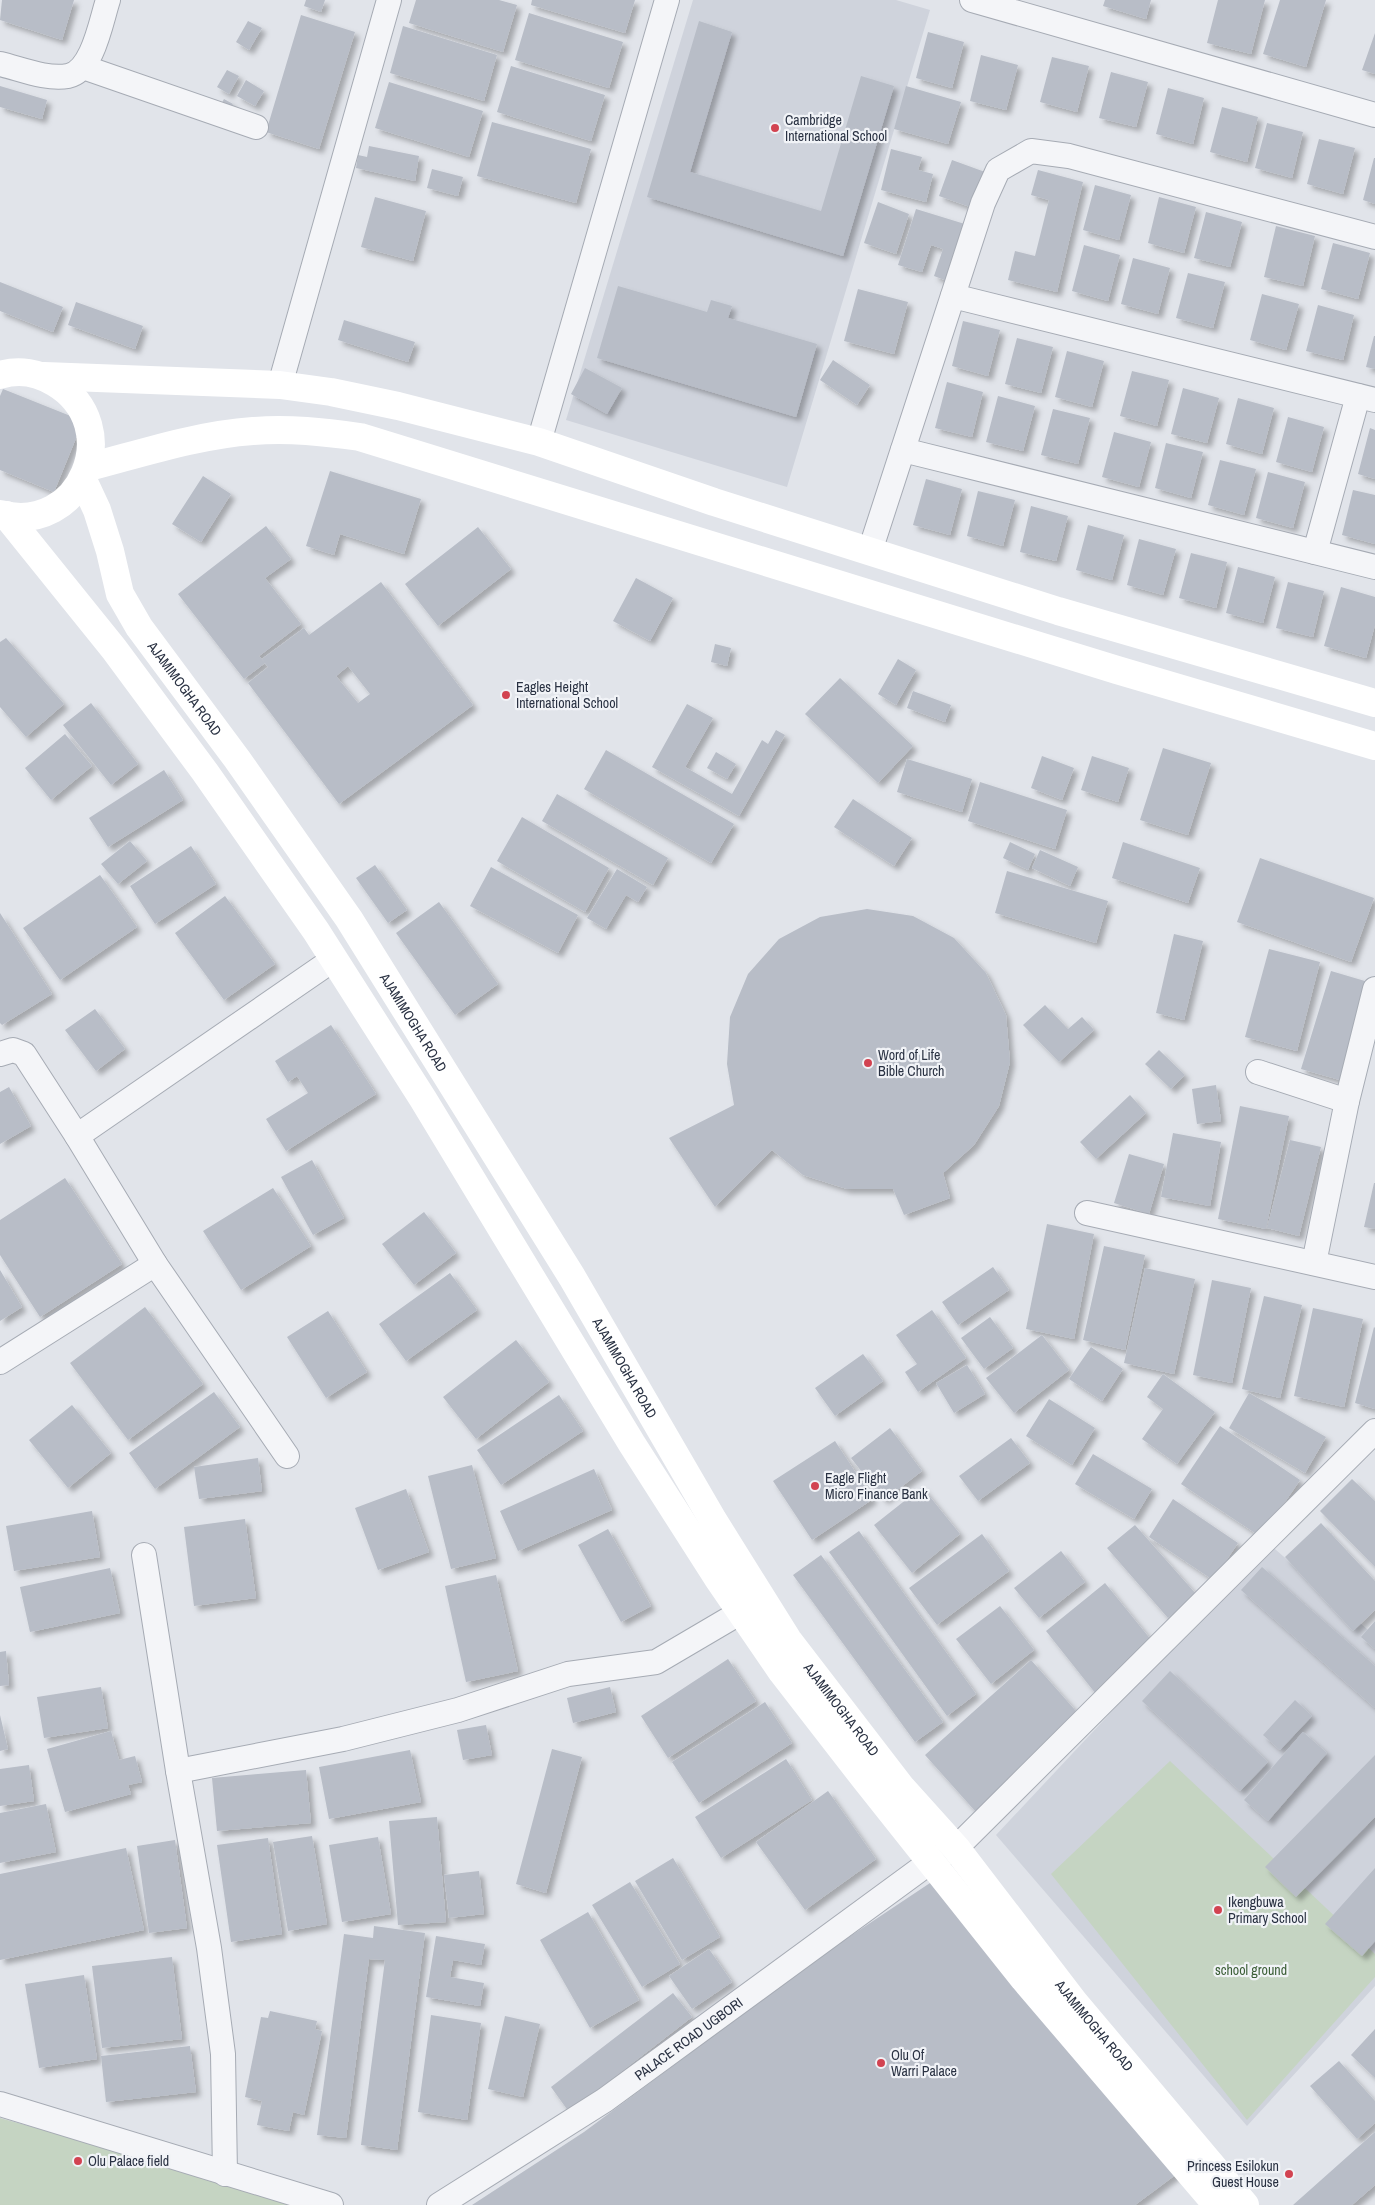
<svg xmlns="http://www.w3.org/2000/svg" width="1375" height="2205" font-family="'Archivo Narrow',sans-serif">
  <defs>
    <filter id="shadow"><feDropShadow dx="4.5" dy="4.5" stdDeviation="2.5" flood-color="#0004"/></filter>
  </defs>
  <rect width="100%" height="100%" fill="#e1e4ea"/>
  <path fill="#cfd3dc" d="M693,0H896L930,10L787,487L566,420Z
    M1269,1544L1375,1636V1986L1247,2126L996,1835Z"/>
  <path fill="#c5d4c2" d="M1170,1761L1375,1954V1977L1247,2120L1051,1874Z
    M0,2118L314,2205H0Z"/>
  <path fill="#b8bdc7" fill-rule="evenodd" filter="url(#shadow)" d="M2,0H74L62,40L0,20Z
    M306,0H325L321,12L304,6Z
    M416,0H499L517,5L503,52L409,23Z
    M532,0H635L625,33L531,5Z
    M1105,0H1151L1146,19L1103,6Z
    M1218,0H1265L1251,54L1207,43Z
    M1280,0H1326L1306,67L1263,54Z
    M529,13L623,42L609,88L515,60Z
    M301,15L355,32L319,149L266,132Z
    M248,21L262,28L249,50L236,42Z
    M699,21L732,32L690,172L821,211L861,76L894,86L843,256L647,197Z
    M403,26L497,55L484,101L390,73Z
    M928,32L964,42L952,88L916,78Z
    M1375,33V74L1362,70Z
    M981,55L1018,65L1006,110L970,101Z
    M1052,57L1089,66L1077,112L1040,102Z
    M511,66L605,95L591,141L497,112Z
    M227,70L239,76L229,94L217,87Z
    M1111,72L1148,82L1136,127L1099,118Z
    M246,80L264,91L255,106L237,96Z
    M389,82L483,111L469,157L375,128Z
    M0,86L47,100L42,119L0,107Z
    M906,86L961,102L948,144L894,129Z
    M1168,88L1204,98L1193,144L1156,134Z
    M224,99L233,104L228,113L219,108Z
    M1222,107L1258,117L1247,162L1210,152Z
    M492,122L591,149L576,203L477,176Z
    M1267,123L1303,132L1292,178L1255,168Z
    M1319,139L1355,148L1343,194L1307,184Z
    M369,146L419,156L415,181L356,168L358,155L367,157Z
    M891,149L922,157L918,170L933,174L926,202L881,190Z
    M1374,158H1375V204L1363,200Z
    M952,160L985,172L973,208L939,196Z
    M432,169L463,177L458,196L427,188Z
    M1038,170L1083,182L1057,292L1008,280L1015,251L1035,256L1049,200L1031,195Z
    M1095,185L1131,195L1119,240L1083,230Z
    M375,197L426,211L413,261L361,247Z
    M1159,197L1196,207L1184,253L1148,243Z
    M878,202L909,214L896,254L864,243Z
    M916,209L968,225L950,282L934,276L943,249L931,245L922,272L898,265Z
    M1206,212L1242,222L1230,267L1194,258Z
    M1276,226L1315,236L1303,286L1264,277Z
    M1333,243L1370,253L1358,299L1321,289Z
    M1084,245L1120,255L1108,301L1072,291Z
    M1133,258L1170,268L1158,314L1121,304Z
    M1188,273L1225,282L1213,328L1176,318Z
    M0,282L63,307L53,332L0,311Z
    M618,286L707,312L711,300L732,306L728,318L817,344L796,417L597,358Z
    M858,289L908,302L894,354L844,341Z
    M1262,294L1299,304L1286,350L1250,340Z
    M76,302L143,326L135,349L68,325Z
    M1318,305L1354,315L1343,360L1306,351Z
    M344,320L415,342L408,362L338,340Z
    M963,321L1000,330L988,376L952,366Z
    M1374,336H1375V369L1366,367Z
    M1017,338L1053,347L1041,393L1005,384Z
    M1067,351L1104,361L1092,407L1055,397Z
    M833,360L870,385L857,405L820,380Z
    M585,368L622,388L607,414L571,394Z
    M1132,371L1169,380L1157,426L1120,416Z
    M947,382L983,392L972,437L935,428Z
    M1183,388L1219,398L1207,443L1171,434Z
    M3,389L83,421L54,492L0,470V396Z
    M998,396L1035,406L1023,451L986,442Z
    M1238,398L1274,408L1262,454L1226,444Z
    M1053,409L1090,418L1078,464L1041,455Z
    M1288,417L1324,427L1312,472L1276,462Z
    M1370,428L1375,430V479L1358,474Z
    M1114,432L1151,442L1139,487L1102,477Z
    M1166,443L1203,452L1191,498L1155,488Z
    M1220,460L1256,469L1244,515L1208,505Z
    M330,471L421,499L404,554L340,534L334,555L306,546Z
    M1268,472L1305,482L1293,528L1256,518Z
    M203,476L231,494L201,542L172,524Z
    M926,479L962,489L950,535L913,525Z
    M1353,490L1375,495V544L1342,535Z
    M978,491L1015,500L1003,546L967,536Z
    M1031,506L1068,516L1056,561L1020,552Z
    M1088,525L1124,535L1112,580L1076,570Z
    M266,526L291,559L265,578L301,624L259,656L265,663L244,679L178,594Z
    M478,527L511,569L438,626L405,584Z
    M1139,539L1176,549L1163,595L1127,585Z
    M1191,553L1227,562L1216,608L1179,598Z
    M1238,567L1275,577L1263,623L1226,613Z
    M636,578L673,598L650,641L613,621Z
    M381,582L473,705L339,804L248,683L268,667L262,659L304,628L309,635ZM348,666L370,694L358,703L336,676Z
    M1288,582L1324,591L1313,637L1276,628Z
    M1341,587L1375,597V625L1366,658L1324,646Z
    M6,638L64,704L26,737L0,707V642Z
    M715,644L731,648L727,666L711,662Z
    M898,659L916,670L896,705L878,694Z
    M840,678L913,746L878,783L805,714Z
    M913,691L951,705L945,722L907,708Z
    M91,703L138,764L111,785L63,725Z
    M687,704L713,718L685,767L732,794L762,740L768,744L776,730L785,735L739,816L652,767Z
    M65,734L92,766L51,800L25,768Z
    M1163,748L1211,763L1188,835L1140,820Z
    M606,750L734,824L711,863L584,789Z
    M716,752L736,764L727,779L707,768Z
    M1042,756L1074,768L1062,800L1031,788Z
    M1092,756L1129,768L1118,802L1081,790Z
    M907,759L972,779L962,812L897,792Z
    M164,770L183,800L108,847L89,818Z
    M980,782L1067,810L1055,849L968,821Z
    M557,794L668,858L653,885L542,821Z
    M853,799L912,838L894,866L834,827Z
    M522,817L609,868L585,912L497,861Z
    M130,841L147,861L118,884L101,864Z
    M1010,842L1035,854L1028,870L1003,858Z
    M1123,842L1200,868L1188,903L1112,878Z
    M191,846L216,884L155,924L130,886Z
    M1040,850L1078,867L1070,886L1032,868Z
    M1260,858L1374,898L1351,962L1237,922Z
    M375,865L407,910L388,923L356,878Z
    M491,867L578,915L558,953L470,906Z
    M617,869L647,887L638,902L626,895L606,929L587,918Z
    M1007,871L1108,901L1096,943L995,913Z
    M100,875L137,927L60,980L23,928Z
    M225,896L275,964L224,1000L175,933Z
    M439,902L498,984L455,1015L396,933Z
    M867,909L913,916L954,938L986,973L1006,1015L1010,1062L999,1106L974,1145L943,1173L950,1198L904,1215L893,1189H847L803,1175L772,1150L715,1207L669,1138L734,1105L727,1064L730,1017L748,974L779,939L820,917Z
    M0,913L52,994L2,1025L0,1023Z
    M1174,934L1203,941L1184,1020L1156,1013Z
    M1269,949L1320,962L1297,1051L1245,1037Z
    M1331,971L1375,984L1347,1082L1301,1069Z
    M1045,1005L1068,1029L1082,1017L1094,1030L1059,1062L1023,1025Z
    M95,1009L125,1049L96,1071L65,1030Z
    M331,1025L376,1094L286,1151L266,1119L308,1093L297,1076L288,1082L275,1061Z
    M1159,1050L1185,1075L1171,1089L1145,1064Z
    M1216,1085L1221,1121L1197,1124L1192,1089Z
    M9,1087L31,1126L0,1144V1092Z
    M1130,1095L1146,1113L1096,1159L1080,1142Z
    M1240,1106L1289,1116L1266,1229L1218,1219Z
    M1173,1133L1221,1142L1210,1206L1161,1197Z
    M1290,1140L1321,1147L1299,1236L1267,1228Z
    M1129,1154L1164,1164L1149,1214L1114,1203Z
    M312,1160L344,1218L313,1235L281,1177Z
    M65,1178L122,1264L40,1317L0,1255V1220Z
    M1374,1183H1375V1229L1364,1227Z
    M273,1188L311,1246L241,1290L203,1231Z
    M424,1212L456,1253L414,1285L382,1244Z
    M1047,1224L1094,1234L1074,1339L1026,1329Z
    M1104,1246L1145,1255L1125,1350L1083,1340Z
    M993,1267L1009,1290L958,1325L942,1302Z
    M1145,1268L1195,1279L1174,1374L1124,1363Z
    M0,1270L22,1307L0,1321Z
    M450,1273L477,1310L406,1361L379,1324Z
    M1212,1280L1251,1288L1232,1383L1193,1375Z
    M1264,1296L1302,1305L1280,1398L1242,1389Z
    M145,1307L203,1384L128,1440L70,1363Z
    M1313,1308L1363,1319L1344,1407L1294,1396Z
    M932,1310L966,1358L918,1392L905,1372L917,1364L896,1335Z
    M328,1311L367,1372L326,1398L287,1337Z
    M990,1317L1013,1348L984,1369L961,1338Z
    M1374,1327L1375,1328V1409L1355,1403Z
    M1042,1335L1069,1370L1014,1413L986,1378Z
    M516,1340L549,1382L476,1439L443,1397Z
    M1091,1347L1123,1369L1102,1401L1069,1379Z
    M863,1354L883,1381L835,1416L815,1388Z
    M967,1365L985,1394L954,1413L936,1383Z
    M1163,1374L1215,1412L1177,1464L1142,1439L1163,1409L1147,1397Z
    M214,1392L240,1427L155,1489L129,1453Z
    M1249,1393L1326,1437L1305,1473L1229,1428Z
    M559,1395L583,1431L501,1485L477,1450Z
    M1049,1399L1095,1428L1072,1465L1026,1436Z
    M72,1405L111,1453L68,1488L29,1440Z
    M1220,1426L1300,1480L1261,1537L1181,1484Z
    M890,1428L922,1471L884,1500L851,1458Z
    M1011,1438L1030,1463L978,1501L959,1476Z
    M835,1441L873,1499L812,1540L773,1481Z
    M1093,1454L1152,1489L1134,1519L1075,1484Z
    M258,1458L262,1491L199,1499L194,1467Z
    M472,1465L496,1558L451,1569L428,1476Z
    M594,1469L612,1510L518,1551L500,1511Z
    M1352,1479L1375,1501V1567L1320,1511Z
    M922,1487L960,1534L912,1573L874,1525Z
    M406,1489L429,1552L378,1570L355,1508Z
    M1173,1499L1238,1543L1213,1580L1149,1537Z
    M92,1511L100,1557L14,1571L6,1526Z
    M245,1519L256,1598L194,1606L184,1527Z
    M1321,1523L1375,1581V1610L1353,1631L1285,1557Z
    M1135,1525L1196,1594L1168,1618L1107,1548Z
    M608,1529L651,1606L621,1622L578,1545Z
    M859,1531L976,1694L947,1716L829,1552Z
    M982,1534L1009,1571L937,1625L909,1588Z
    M1061,1551L1085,1582L1039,1618L1014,1588Z
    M821,1555L943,1722L915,1742L793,1575Z
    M1262,1567L1375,1666V1708L1241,1590Z
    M110,1568L120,1613L30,1632L20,1587Z
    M496,1575L518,1671L466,1682L445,1586Z
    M1105,1583L1156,1646L1096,1694L1046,1631Z
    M1000,1606L1034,1650L991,1684L956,1639Z
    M1375,1621V1649L1361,1637Z
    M6,1651L9,1685L0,1686V1652Z
    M728,1659L756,1701L668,1758L641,1716Z
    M1031,1660L1082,1718L976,1812L925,1755Z
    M1170,1671L1268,1762L1240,1791L1142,1701Z
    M101,1687L108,1728L44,1738L37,1697Z
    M610,1687L616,1712L573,1723L567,1698Z
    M1295,1700L1312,1716L1280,1750L1263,1735Z
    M765,1702L792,1743L699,1803L672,1762Z
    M0,1715L8,1749L0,1751Z
    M486,1725L492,1755L463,1760L457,1730Z
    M111,1731L119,1760L135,1756L142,1782L128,1785L131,1794L65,1812L47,1749Z
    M1303,1732L1327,1753L1268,1821L1244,1800Z
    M552,1749L582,1757L546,1893L516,1884Z
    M410,1750L421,1802L329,1819L319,1767Z
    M1375,1755V1817L1296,1897L1265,1867Z
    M786,1759L812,1800L721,1858L695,1817Z
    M29,1765L34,1801L0,1806V1769Z
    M306,1770L311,1823L217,1831L212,1778Z
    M828,1791L876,1859L805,1910L756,1842Z
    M46,1804L56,1852L0,1863V1813Z
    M437,1817L446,1922L398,1925L389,1821Z
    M312,1836L327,1924L288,1931L273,1842Z
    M378,1837L391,1914L342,1922L329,1845Z
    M268,1838L282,1934L231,1942L217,1845Z
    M175,1840L187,1928L149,1933L137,1846Z
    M126,1848L144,1930L0,1960V1874Z
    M673,1858L720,1937L682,1960L635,1881Z
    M1375,1868V1941L1362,1956L1325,1924Z
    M479,1871L484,1914L449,1918L444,1875Z
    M933,1881L1178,2173L1135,2205H472L584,2132L822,1955Z
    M630,1882L680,1964L642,1987L592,1905Z
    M588,1912L639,2000L590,2028L540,1940Z
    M374,1926L425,1933L397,2150L361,2145L385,1960L369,1959L346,2138L317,2135L344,1934L373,1938Z
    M436,1936L485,1944L481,1965L453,1960L450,1977L484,1983L480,2006L426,1997Z
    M709,1949L732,1982L692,2009L669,1976Z
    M172,1957L182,2039L102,2048L92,1966Z
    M84,1975L97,2059L39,2068L25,1984Z
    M673,1993L692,2017L569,2112L551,2087Z
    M270,2011L317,2021L315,2029L322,2031L304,2115L293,2112L289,2131L257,2125L262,2101L245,2097L261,2017L268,2018Z
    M431,2015L481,2023L467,2120L418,2112Z
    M505,2016L540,2024L523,2097L488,2089Z
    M1375,2029V2078L1351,2055Z
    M190,2046L196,2092L106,2102L101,2056Z
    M1339,2061L1375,2101V2123L1357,2139L1310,2086Z
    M1375,2132V2185L1352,2205H1293Z"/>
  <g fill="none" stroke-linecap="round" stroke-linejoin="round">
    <g stroke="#a6abb4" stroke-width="26">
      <g id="street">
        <path d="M972,0L1375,115"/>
        <path d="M0,64C21,69 47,80 68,76C93,71 101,21 108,0"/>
        <path d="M83,67L256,127"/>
        <path d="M953,296L1375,400"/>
        <path d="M280,385L389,0"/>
        <path d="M539,442L667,0"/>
        <path d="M903,450L1375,567"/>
        <path d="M870,551L983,203L998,170L1031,151L1069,156L1375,237"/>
        <path d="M1315,552L1358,396"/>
        <path d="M0,1054L13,1050L24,1054L77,1136L155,1264L287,1456"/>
        <path d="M1258,1072L1347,1101"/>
        <path d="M77,1136L334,959"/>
        <path d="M1087,1213L1375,1277"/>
        <path d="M1314,1263L1347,1101L1375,989"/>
        <path d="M0,1362L155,1264"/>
        <path d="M144,1555L178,1771L209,1948L223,2054L225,2174"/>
        <path d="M178,1771L343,1739L458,1710L568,1674L656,1662L741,1612"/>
        <path d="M0,2104L331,2205"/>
        <path id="s1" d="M439,2205L605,2100L930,1862L956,1848L1375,1431"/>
      </g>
    </g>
    <use href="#street" stroke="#f4f5f8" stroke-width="24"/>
    <g stroke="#fff" stroke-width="28">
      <path d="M0,375C19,369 39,373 55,383C127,426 81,536 0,514"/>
      <path d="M44,376L280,385L331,392L398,406L539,442L714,502L1058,611L1375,703"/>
      <path d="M89,467C143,453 197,435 253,431C289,428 324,432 360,437L1117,670L1375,746"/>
      <path id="s2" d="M83,480L97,510L110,551L120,594L139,627L237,759L349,919L572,1277L713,1520L788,1640L901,1787L956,1848L1074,2002L1245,2205"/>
      <path d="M6,515L114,649L205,772L316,931L423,1099L632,1444L717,1577L782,1672L865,1779L1024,1979L1217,2205"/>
    </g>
  </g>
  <g fill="#d24351" stroke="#f1f3f7" stroke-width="2">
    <circle cx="775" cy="128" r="5"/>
    <circle cx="506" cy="695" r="5"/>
    <circle cx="868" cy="1063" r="5"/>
    <circle cx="815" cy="1486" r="5"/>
    <circle cx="1218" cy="1910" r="5"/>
    <circle cx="881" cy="2063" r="5"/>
    <circle cx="78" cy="2161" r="5"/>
    <circle cx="1289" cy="2174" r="5"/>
  </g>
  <g text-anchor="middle" stroke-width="4.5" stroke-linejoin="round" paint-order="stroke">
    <g font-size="14" fill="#293142" stroke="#f1f3f7" text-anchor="start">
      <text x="785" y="125">Cambridge<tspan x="785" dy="16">International School</tspan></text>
      <text x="516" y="692">Eagles Height<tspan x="516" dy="16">International School</tspan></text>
      <text x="878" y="1060">Word of Life<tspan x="878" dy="16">Bible Church</tspan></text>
      <text x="825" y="1483">Eagle Flight<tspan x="825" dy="16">Micro Finance Bank</tspan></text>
      <text x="1228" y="1907">Ikengbuwa<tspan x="1228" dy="16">Primary School</tspan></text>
      <text x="891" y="2060">Olu Of<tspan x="891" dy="16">Warri Palace</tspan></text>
      <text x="88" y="2166">Olu Palace field</text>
      <text x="1279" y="2171" text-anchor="end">Princess Esilokun<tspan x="1279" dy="16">Guest House</tspan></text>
    </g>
    <g font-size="14" fill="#293142" stroke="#f1f3f7">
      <text dy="5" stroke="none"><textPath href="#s2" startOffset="235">AJAMIMOGHA ROAD</textPath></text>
      <text dy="5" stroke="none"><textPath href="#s2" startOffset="640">AJAMIMOGHA ROAD</textPath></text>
      <text dy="5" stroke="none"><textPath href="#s2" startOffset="1045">AJAMIMOGHA ROAD</textPath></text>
      <text dy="5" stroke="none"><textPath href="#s2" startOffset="1450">AJAMIMOGHA ROAD</textPath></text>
      <text dy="5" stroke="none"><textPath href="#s2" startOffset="1855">AJAMIMOGHA ROAD</textPath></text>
      <text dy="5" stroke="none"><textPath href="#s1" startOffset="300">PALACE ROAD UGBORI</textPath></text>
    </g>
    <g font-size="14" fill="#3b5e36" stroke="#f1f3f7">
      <text x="1251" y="1975">school ground</text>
    </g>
  </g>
</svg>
